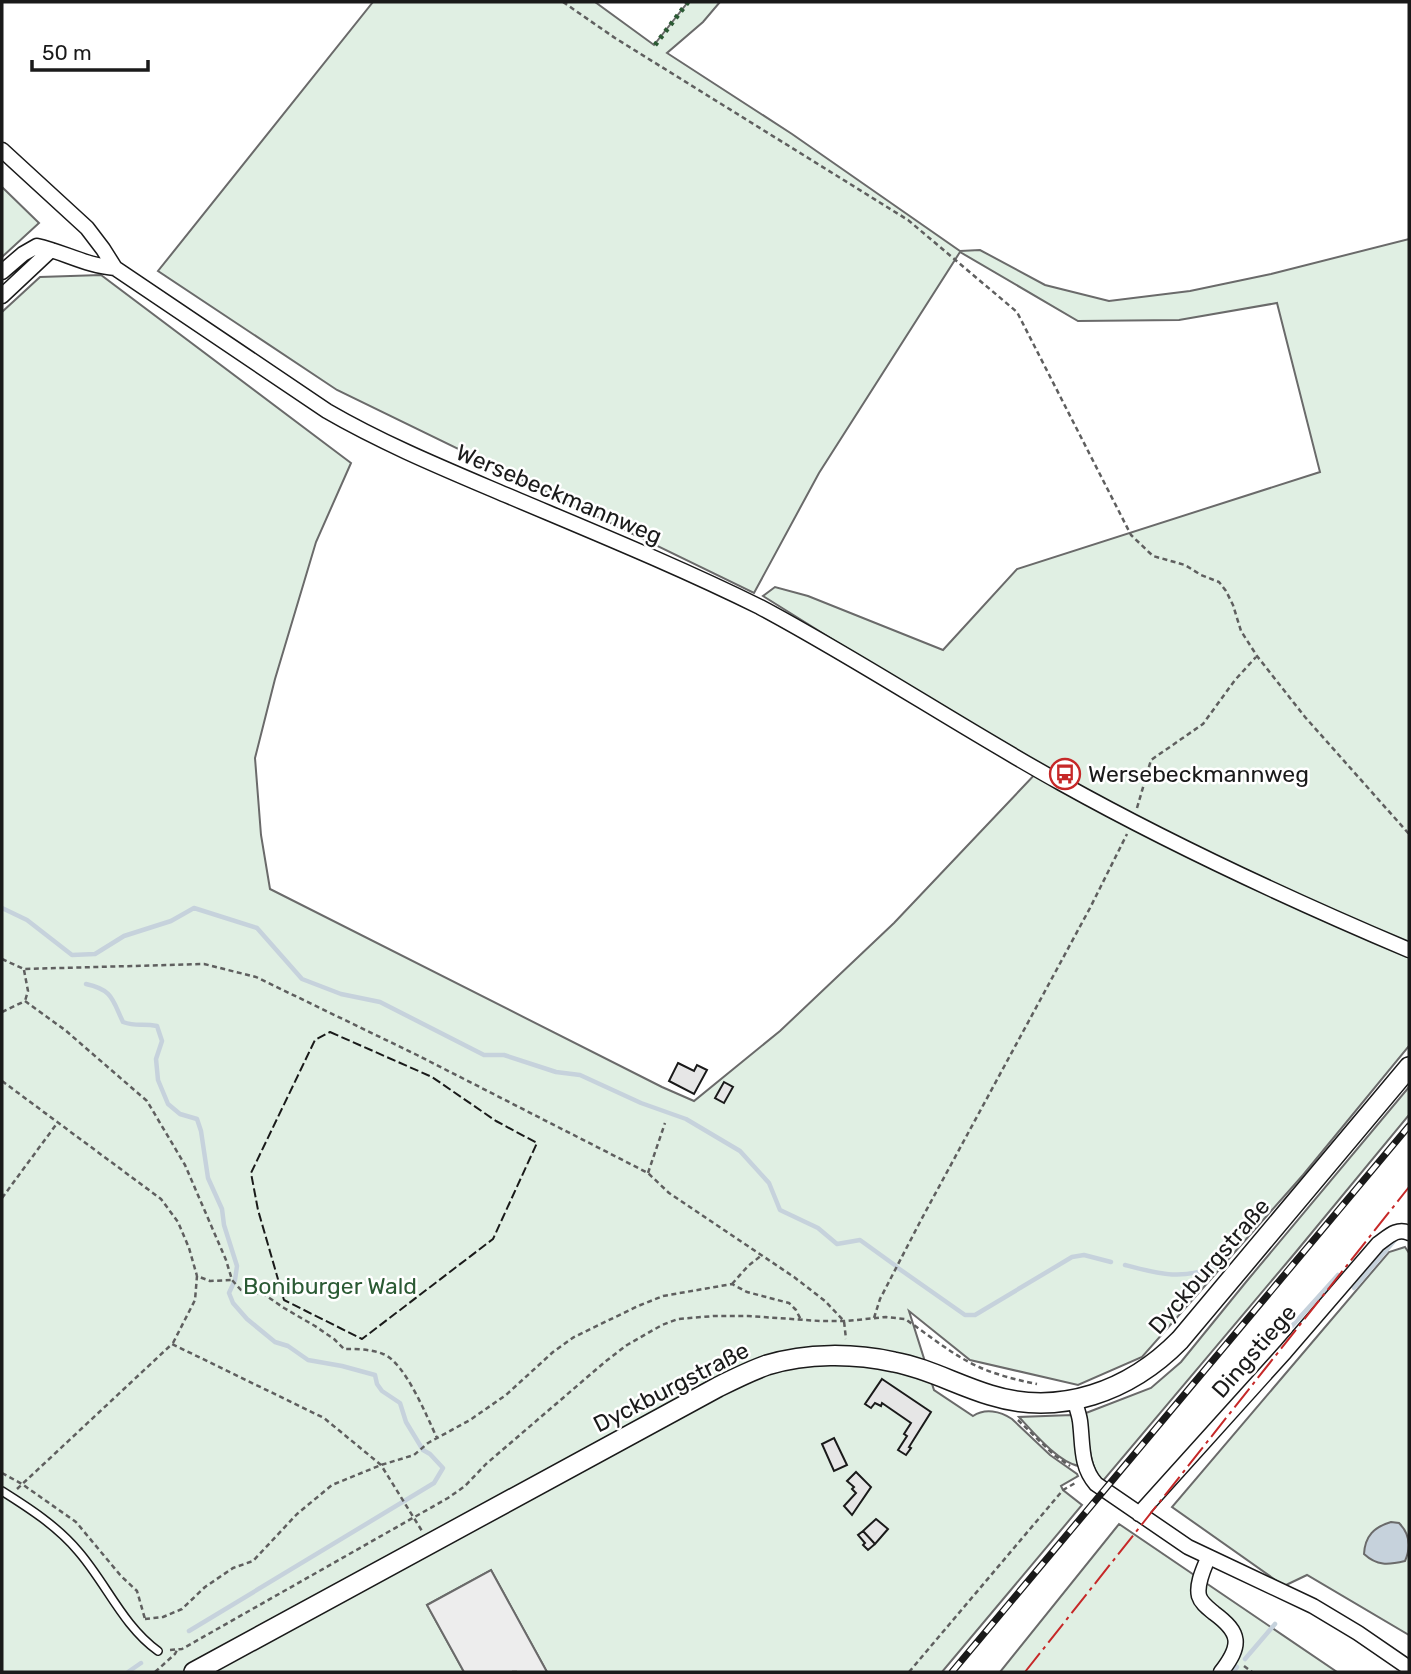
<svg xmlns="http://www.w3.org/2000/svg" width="1411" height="1674" font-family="Rubik,sans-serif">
  <rect width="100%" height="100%" fill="#fff"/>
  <path fill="#e0efe3" stroke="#6a6a6a" stroke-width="2" d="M373,2H595L654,45L688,2H720L703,22L667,53L792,134L960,251L980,250L1045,285L1109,301L1190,291L1271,274L1409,239V1046L1303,1175L1142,1357L1078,1385L970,1360L909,1311L934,1390L973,1416C985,1408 1000,1411 1012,1419L1050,1455L1077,1474L1078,1476L1061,1486L1063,1490L1082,1505L942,1672H547L491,1570L427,1605L464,1672H2V312L40,277L101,275L351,463L316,542L275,679L255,758L261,835L270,889L662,1087L694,1101L780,1031L894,923L1040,769L763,596L775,587L808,596L943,650L1017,569L1320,472L1277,303L1179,320L1078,321L960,252L819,473L754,593L337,390L158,271Z
    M2,187L39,223L2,257Z
    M1409,1087V1115L1295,1253L1102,1482C1088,1464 1088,1435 1086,1413L1151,1388L1181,1362L1246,1282Z
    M1405,1247L1409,1253V1635L1307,1575L1284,1586L1172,1507L1389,1252Z
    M1072,1415L1079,1466C1059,1463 1033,1432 1019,1417Z
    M1119,1524L1337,1672H1000Z"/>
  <path fill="#ededed" stroke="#6a6a6a" stroke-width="2" d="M491,1570L547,1672H464L427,1605Z"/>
  <path fill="#c6d2dc" stroke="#6a6a6a" stroke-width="2" d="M1391,1522L1399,1523C1410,1534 1411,1547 1405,1561C1388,1565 1377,1566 1364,1554C1365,1536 1374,1527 1391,1522Z"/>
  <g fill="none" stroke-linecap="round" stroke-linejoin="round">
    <path stroke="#c6d2dc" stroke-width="4.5" d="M2,908L27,920L72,955L95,954L124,936L171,921L194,908L257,928L302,979L341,994L380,1002L484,1055H504L556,1072L580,1075L641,1103L686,1119L740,1151L769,1183L780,1210L818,1228L837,1244L860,1240L896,1266
      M86,984C113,990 112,999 123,1022C137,1027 143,1023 157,1026L162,1041L156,1059L158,1080L168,1104L180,1114L197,1119L201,1131L208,1178L222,1209L224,1225L237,1266L235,1280L229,1293L233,1303L247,1319L275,1342L288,1346L308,1360L342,1366L375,1375L377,1384L382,1391L400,1403L406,1422L423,1450L430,1454L443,1468L434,1483L189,1631
      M1125,1265C1159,1274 1184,1281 1218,1265L1220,1266
      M898,1268L965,1315H975L1072,1257L1084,1255L1111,1262
      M1354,1288L1394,1241
      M1292,1326L1338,1275
      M1245,1659L1275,1624
      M128,1672L141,1663
      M1233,1672L1237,1667"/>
  </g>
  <path fill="#e6e6e6" stroke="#1a1a1a" stroke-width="2" d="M678,1063L694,1071L697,1065L707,1070L694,1094L669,1081Z
    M724,1082L733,1087L724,1103L715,1098Z
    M882,1379L931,1412L909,1447L911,1448L906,1455L898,1450L907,1436L904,1434L911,1423L882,1403L881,1406L875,1403L871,1408L865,1404Z
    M834,1438L847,1465L834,1471L822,1444Z
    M856,1472L871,1487L852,1515L844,1506L856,1493L852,1489L854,1487L847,1481Z
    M876,1519L888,1529L875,1544L863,1531Z
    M863,1531L875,1544L868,1550L863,1545L865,1543L858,1535Z"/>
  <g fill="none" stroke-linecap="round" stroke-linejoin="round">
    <g stroke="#1a1a1a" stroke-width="10">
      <path id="lane" d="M2,1491C29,1508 57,1526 78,1551C106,1583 123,1626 158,1651"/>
    </g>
    <g stroke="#1a1a1a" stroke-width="17">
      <path id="street" d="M2,150L87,228L103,249L115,268L327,411C384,444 445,469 506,495C591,531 677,566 760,607C863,662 960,727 1061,783C1174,846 1291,900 1409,950
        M2,272L23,254L37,246C64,252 87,266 115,268
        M2,296L51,250
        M1074,1399C1076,1406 1079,1414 1080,1421C1083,1444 1080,1466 1096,1484L1188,1547L1313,1606L1358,1633L1409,1668
        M1139,1514L1285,1352L1378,1244C1388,1237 1397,1227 1409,1233
        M1208,1558C1204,1568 1196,1584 1199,1596C1201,1603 1208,1608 1214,1613C1241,1633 1242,1645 1221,1672"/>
    </g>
    <g stroke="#1a1a1a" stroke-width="22">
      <path id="secondary" d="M194,1672L718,1387C734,1379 750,1371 767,1365C807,1353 853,1353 894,1362C927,1368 957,1385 990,1395C1060,1417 1130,1391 1180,1340L1409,1067"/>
    </g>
    <path stroke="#5f5f5f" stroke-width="2.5" stroke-dasharray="5 3.5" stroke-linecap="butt" d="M563,2L615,38L908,220L1017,312L1131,535L1153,556L1185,565L1201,575L1219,582L1226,591L1233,605L1241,631L1257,656L1305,717L1409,834
      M1137,808L1151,760L1203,724L1235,680L1256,657
      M2,959L24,969L204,964L256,977L417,1055L648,1173L669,1193L794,1277L825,1301L844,1321L846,1339
      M24,970L28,991L25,1001
      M2,1012L25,1001L65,1030L147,1101L185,1165L226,1260L232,1280L241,1290L265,1295L284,1308L315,1326L334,1339L344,1349C356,1349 371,1349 383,1354C405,1362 427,1417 437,1438
      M2,1081L161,1199L178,1222L189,1248L197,1276
      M648,1173L665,1123
      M2,1198L58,1122
      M732,1284L748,1266L762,1255
      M874,1318L880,1299L921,1220L1090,908L1127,834
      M173,1343L195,1300L197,1276L210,1281L232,1280
      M1018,1420L1054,1455L1070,1466
      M2,1473L22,1484L76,1522L121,1576L137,1591L145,1619
      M17,1489L172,1344L324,1418L381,1465L422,1531
      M145,1619L163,1617L182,1609L205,1587L233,1568L253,1561L297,1514L332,1485L381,1465L414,1455L428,1443L470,1420L506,1395L553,1352L574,1337L638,1306L663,1296L732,1284L747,1292L789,1303L796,1310L801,1320
      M170,1650L182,1649L448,1498L465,1486L486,1464L606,1361L627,1345L662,1325L678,1319L714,1316H748L820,1321H847L886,1317L905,1319C929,1335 952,1355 979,1367C997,1375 1017,1380 1037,1384
      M1244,1666L1252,1672
      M155,1672L175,1654L177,1650
      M512,1672H520
      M909,1672L1063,1490L1077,1482"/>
    <use href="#lane" stroke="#fff" stroke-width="7"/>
    <use href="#street" stroke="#fff" stroke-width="14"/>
    <use href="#secondary" stroke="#fff" stroke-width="19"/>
    <g stroke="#1a1a1a" stroke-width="7">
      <path id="rail" d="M952,1672L1409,1126"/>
    </g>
    <use href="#rail" stroke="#fff" stroke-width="4.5" stroke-dasharray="13" stroke-linecap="butt"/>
    <path stroke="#2b5a34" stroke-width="5" stroke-dasharray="3.5 5" stroke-linecap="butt" d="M655,45L688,2"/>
    <path stroke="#1a1a1a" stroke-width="2" stroke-dasharray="9 3.5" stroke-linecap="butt" d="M330,1032L432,1077L496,1121L537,1143L493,1239L362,1339L284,1300L258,1210L251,1173L315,1040Z"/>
    <path stroke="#c62828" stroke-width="2" stroke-dasharray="24 5 3.5 5" stroke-linecap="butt" d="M1025,1672L1409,1187"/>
  </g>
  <defs>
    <g id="bus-ring" transform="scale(1.575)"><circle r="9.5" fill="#fff" stroke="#c62828" stroke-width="1.5"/><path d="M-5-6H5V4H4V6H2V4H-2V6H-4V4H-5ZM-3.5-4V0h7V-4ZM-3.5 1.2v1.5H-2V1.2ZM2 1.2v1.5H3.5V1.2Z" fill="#c62828"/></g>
  </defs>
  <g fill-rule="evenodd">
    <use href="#bus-ring" x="1065" y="774"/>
  </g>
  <g text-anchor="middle" stroke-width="5" stroke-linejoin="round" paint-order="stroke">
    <g font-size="23" fill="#1a1a1a" stroke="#fff">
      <text transform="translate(559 494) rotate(23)" y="8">Wersebeckmannweg</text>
      <text transform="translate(1209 1266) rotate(-49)" y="8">Dyckburgstraße</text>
      <text transform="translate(1254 1351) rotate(-49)" y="8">Dingstiege</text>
      <text transform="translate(671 1387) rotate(-27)" y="8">Dyckburgstraße</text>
    </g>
    <g font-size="23" fill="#1a1a1a" stroke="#fff" text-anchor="start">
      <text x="1088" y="782">Wersebeckmannweg</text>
    </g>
    <g font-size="23" fill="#2b5a34" stroke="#fff">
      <text x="330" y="1294">Boniburger Wald</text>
    </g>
  </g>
  <rect width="1411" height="1674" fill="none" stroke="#1a1a1a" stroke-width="7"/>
  <path d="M32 60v10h116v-10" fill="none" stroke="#1a1a1a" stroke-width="3.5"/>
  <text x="42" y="60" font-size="21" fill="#1a1a1a" stroke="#ffffff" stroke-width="5" paint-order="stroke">50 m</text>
</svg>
